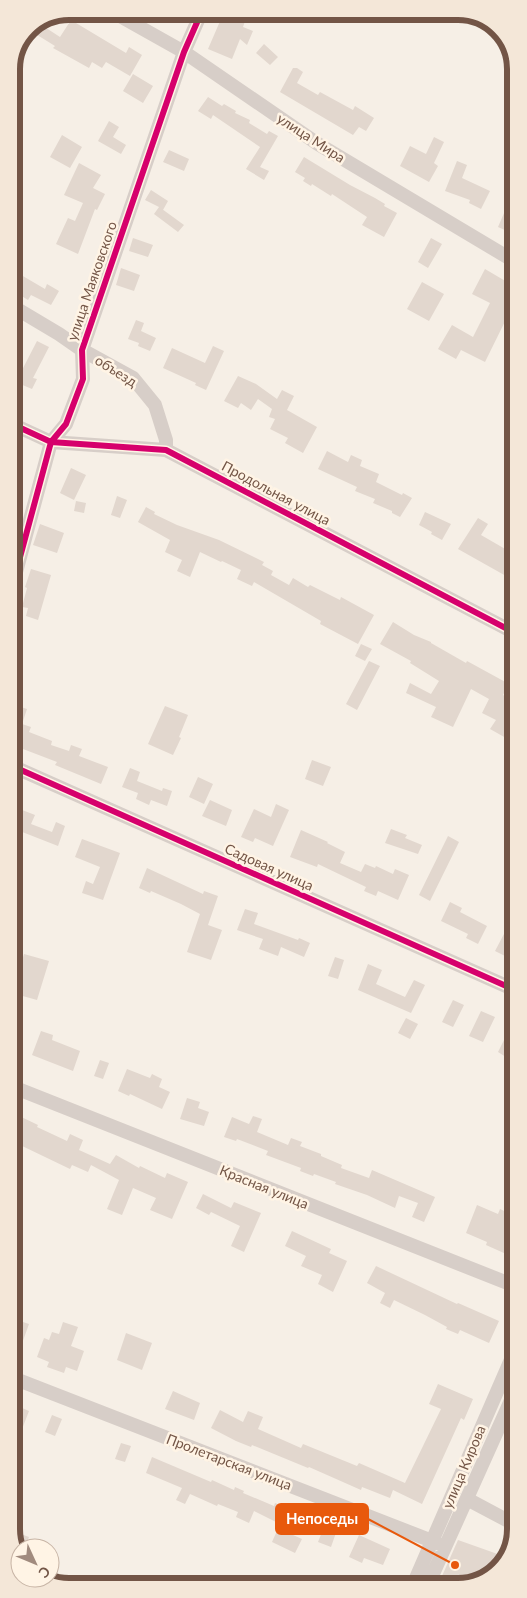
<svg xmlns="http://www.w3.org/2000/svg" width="527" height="1598" font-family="Lato,sans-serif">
  <rect width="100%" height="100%" fill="#f6efe6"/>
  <path fill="#e2d7ce" d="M224,12L245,21L243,27L253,31L247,45L240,39L232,59L208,49Z
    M71,20L126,53L129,47L142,55L130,76L106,62L102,68L92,62L89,68L53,48L55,46L34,33L40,24L60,37Z
    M264,44L278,57L270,65L256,53Z
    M293,68H297L303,72L297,83L318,95L320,92L353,110L355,106L374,118L366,131L359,127L353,135L280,92Z
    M133,74L153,86L143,103L123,91Z
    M208,97L222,106L224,104L236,111L235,113L250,120L249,123L267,134L269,131L278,136L260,167L269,171L264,180L246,169L260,147L213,115L211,119L198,111Z
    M109,121L119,127L113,137L126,145L121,154L98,141Z
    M62,135L82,147L70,168L50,157Z
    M434,137L444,142L434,163L438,166L429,182L400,166L410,146L426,154Z
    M169,150L189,159L184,171L163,162Z
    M304,157L350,185L375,198L385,204L384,206L397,213L384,237L362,225L367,217L332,194L331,196L312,184L311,186L303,181L305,178L295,172Z
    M457,161L467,165L462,178L490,191L481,209L469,203L470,200L445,191Z
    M79,163L101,175L93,188L105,194L97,210L95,209L78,254L56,244L68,218L75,221L83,203L64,195Z
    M151,190L168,201L163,210L162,209L184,225L178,232L154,214L159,207L145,200Z
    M514,190V222L509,232L498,227Z
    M133,238L153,245L148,257L129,251Z
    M431,238L442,244L428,268L418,262Z
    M121,268L140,275L134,291L116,285Z
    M485,269L514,286V303L485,362L461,350L456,359L438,349L452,325L473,337L490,303L472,294Z
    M16,272L45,289L47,284L59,291L51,305L31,295L28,300L12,290V279Z
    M422,282L444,294L429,321L407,309Z
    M136,320L144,323L141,331L156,338L150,351L138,346L139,343L128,339Z
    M37,341L49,347L33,378L37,379L32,389L13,381L17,370L21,372Z
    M213,346L224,351L206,390L195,385L196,383L163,368L172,348L205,363Z
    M238,376L256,384L277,399L282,390L294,396L287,410L317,427L303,453L285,443L288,438L270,429L275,419L269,417L272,409L258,399L251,410L241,403L238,408L224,401Z
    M327,451L348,462L351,455L362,460L360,466L379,474L376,482L402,495L403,493L412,498L400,517L392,513V511L373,503L375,499L355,491L357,487L318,469Z
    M71,468L86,475L74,500L60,493Z
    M117,496L127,500L120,518L111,515Z
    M76,501L86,503L84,513L74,511Z
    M146,507L155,512L154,514L177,525L219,540L264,562L262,565L273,571L271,575L289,585L293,578L308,587L310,585L340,600L341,597L374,615L358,644L320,624L321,621L297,607L254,582L252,586L237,579L241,570L222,561L221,562L200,552L190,577L177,571L182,560L165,552L170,540L138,522Z
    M425,512L451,524L442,540L431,534L432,532L419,525Z
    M478,518L488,524L481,535L514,554L515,581L458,549Z
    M40,524L64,533L57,553L33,545Z
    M31,569L51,575L38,620L26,616L28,608L22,607L27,588L25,587Z
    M393,622L414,635L431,642V643L466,663L467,661L509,684L503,695L515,702V743L490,729L496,720L482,713L489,699L471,689L453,727L431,717L436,707L406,693L410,683L431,694L439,681L410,663L411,661L380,644Z
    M361,644L372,649L365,661L355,656Z
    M369,661L380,666L357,710L346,704Z
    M12,704L27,709L22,724L31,727L29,732L52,741L51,745L69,751L71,745L82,749L79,756L108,767L101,784L55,765L57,762L23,749L12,747Z
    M165,706L188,715L179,737L181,738L173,755L148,744Z
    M312,760L331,767L323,786L305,779Z
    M130,768L140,772L137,781L162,791L163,788L172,791L167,806L151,800L149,805L136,799L138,793L122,787Z
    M198,777L213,784L204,804L189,797Z
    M210,800L232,810L226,826L202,816Z
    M276,804L289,810L273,846L255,838L253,842L241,837L254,809L271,817Z
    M12,806L35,815L31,824L52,832L56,822L65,826L58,846L12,828Z
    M391,829L407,835L405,838L422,845L418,854L385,843Z
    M301,830L328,842L327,843L345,852L340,863L361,872L365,864L375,868L376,866L393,874L395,869L409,875L398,900L378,891L376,896L364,891L366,887L318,864L317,867L290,857Z
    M448,836L459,842L430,901L419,895Z
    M82,839L120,853L103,900L82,893L86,881L93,884L100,867L75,857Z
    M147,868L203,894L204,891L218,896L208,925L222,930L211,960L187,952L200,914L181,904L151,891L150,893L139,888Z
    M450,902L462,908L460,912L487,926L478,944L466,938L468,934L441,921Z
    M245,909L258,913L254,924L298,940L299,938L310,943L304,957L281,947L278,956L259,949L263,939L237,930Z
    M515,913V941L507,957L495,951Z
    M24,954L49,961L37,1000L12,993Z
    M335,957L344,960L338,979L328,976Z
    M368,964L382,970L376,984L405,997L414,980L425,985L411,1013L358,990Z
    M453,1000L464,1005L453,1027L442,1022Z
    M481,1011L495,1017L483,1042L469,1036Z
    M406,1018L418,1024L410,1039L398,1033Z
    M515,1018V1047L509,1059L498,1052Z
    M41,1031L53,1035L52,1040L80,1051L73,1071L32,1055Z
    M100,1060L109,1063L103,1079L94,1076Z
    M127,1069L150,1078L152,1074L162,1079L159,1087L170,1092L162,1109L130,1094L129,1096L118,1091Z
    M187,1098L200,1102L198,1108L209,1112L204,1126L180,1119Z
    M13,1113L38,1125L37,1127L67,1141L70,1134L83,1140L79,1150L110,1164L116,1155L139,1168L140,1166L165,1178L167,1173L188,1182L172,1219L150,1210L156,1198L133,1188L122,1215L107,1209L119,1180L91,1165L88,1172L72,1165L70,1169L18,1144L20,1140L13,1137Z
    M253,1116L262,1119L257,1132L288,1145L291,1138L302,1142L300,1146L321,1154V1156L342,1165L341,1168L369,1178L372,1170L435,1197L424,1222L412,1217L418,1203L399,1196L395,1208L367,1195L335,1184L336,1182L314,1174L313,1176L300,1171L301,1168L266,1155L268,1151L237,1139L236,1141L224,1137L232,1117L249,1124Z
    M203,1194L231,1208L234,1202L261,1213L244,1252L231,1246L240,1226L211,1212L209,1215L196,1208Z
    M477,1205L498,1214L500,1209L515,1216V1258L486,1245L487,1242L466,1233Z
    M292,1231L331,1249L329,1253L347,1261L333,1292L318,1284L322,1275L301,1266L306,1256L285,1246Z
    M376,1266L457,1304L458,1303L499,1321L489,1343L460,1330L458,1334L446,1329L447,1327L425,1315L394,1300L390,1308L380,1303L385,1293L367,1283Z
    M17,1320L29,1324L20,1349L13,1346V1333Z
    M63,1322L78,1327L71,1346L84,1351L77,1371L66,1367L64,1373L47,1367L49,1362L37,1357L44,1338L49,1340L52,1332L59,1334Z
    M126,1333L152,1343L142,1370L117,1360Z
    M438,1384L473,1399L464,1420L461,1418L422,1504L393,1490L390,1498L362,1487L361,1490L309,1467L308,1468L252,1445L251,1447L236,1441L211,1428L220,1410L243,1422L248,1411L263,1417L258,1429L301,1448L303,1444L357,1466L359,1463L405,1483L441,1409L429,1404Z
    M173,1391L200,1403L194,1420L165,1409Z
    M13,1404L29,1411L14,1450H13Z
    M52,1415L62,1419L55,1436L45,1432Z
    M121,1443L131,1446L125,1462L115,1459Z
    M152,1457L211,1482L212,1480L234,1490L235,1487L244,1491L243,1493L274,1506L275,1503L303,1514L293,1535L302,1539L295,1553L272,1542L280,1524L254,1511L249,1523L236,1517L238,1512L218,1504L217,1506L190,1494L185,1504L176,1500L182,1488L146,1473Z
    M326,1522L338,1527L331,1547L318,1542Z
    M21,1534L29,1537L25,1548H16Z
    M359,1535L390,1549L383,1565L364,1558L362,1563L349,1557Z
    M458,1540L506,1557L504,1564L473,1585H438Z"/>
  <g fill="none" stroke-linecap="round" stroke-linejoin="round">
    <path stroke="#d7cec8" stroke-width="14" d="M111,11L184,52L318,144L514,261
      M12,306L59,334L82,350L133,378L155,405L166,440V450
      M12,424L51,442L166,450L515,633
      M12,587L51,442L66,424L83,379L82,350L184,52L202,11
      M12,766L515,990
      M13,1087L515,1286
      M13,1378L445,1546
      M467,1499L516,1525
      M413,1585L516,1348
      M428,1585L516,1389"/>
    <g stroke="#fff4e5" stroke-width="9">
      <path id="cycleway" d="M12,424L51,442L166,450L515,633
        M12,587L51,442L66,424L83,379L82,350L184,52L202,11
        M12,766L515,990"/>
    </g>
    <use href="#cycleway" stroke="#d6006c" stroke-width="6"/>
  </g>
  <g text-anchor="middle" stroke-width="5" stroke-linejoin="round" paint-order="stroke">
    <g font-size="14" fill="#735546" stroke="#fff4e5">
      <text transform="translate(311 138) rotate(33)" y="5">улица Мира</text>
      <text transform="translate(92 281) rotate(-71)" y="5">улица Маяковского</text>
      <text transform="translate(116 371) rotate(32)" y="5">объезд</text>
      <text transform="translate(276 493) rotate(28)" y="5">Продольная улица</text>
      <text transform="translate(269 867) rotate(24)" y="5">Садовая улица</text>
      <text transform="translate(264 1187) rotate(22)" y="5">Красная улица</text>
      <text transform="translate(229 1462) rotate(21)" y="5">Пролетарская улица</text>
      <text transform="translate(464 1467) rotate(-67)" y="5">улица Кирова</text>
    </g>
  </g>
  <path d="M0 0H527V1598H0ZM69 20H458A49 49 0 0 1 507 69V1529A49 49 0 0 1 458 1578H69A49 49 0 0 1 20 1529V69A49 49 0 0 1 69 20Z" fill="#f4e7d8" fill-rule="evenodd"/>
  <path fill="none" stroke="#735546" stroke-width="6" d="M69 20H458A49 49 0 0 1 507 69V1529A49 49 0 0 1 458 1578H69A49 49 0 0 1 20 1529V69A49 49 0 0 1 69 20Z"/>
  <path fill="none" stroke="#e8590c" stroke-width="2" d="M455 1565L368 1519"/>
  <circle fill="#e8590c" stroke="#fff4e5" stroke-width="2" cx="455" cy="1565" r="5"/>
  <rect fill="#e8590c" stroke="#e8590c" stroke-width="2" x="276" y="1504" width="92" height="30" rx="5"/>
  <g font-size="15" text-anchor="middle" font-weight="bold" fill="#fff">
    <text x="322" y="1524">Непоседы</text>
  </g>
  <g transform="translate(35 1563) rotate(134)"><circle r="24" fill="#fff4e5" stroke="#c7b4a5"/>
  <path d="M0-4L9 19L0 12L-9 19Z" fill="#a18b7e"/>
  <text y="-8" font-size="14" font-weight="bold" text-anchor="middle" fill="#735546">С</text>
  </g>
</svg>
